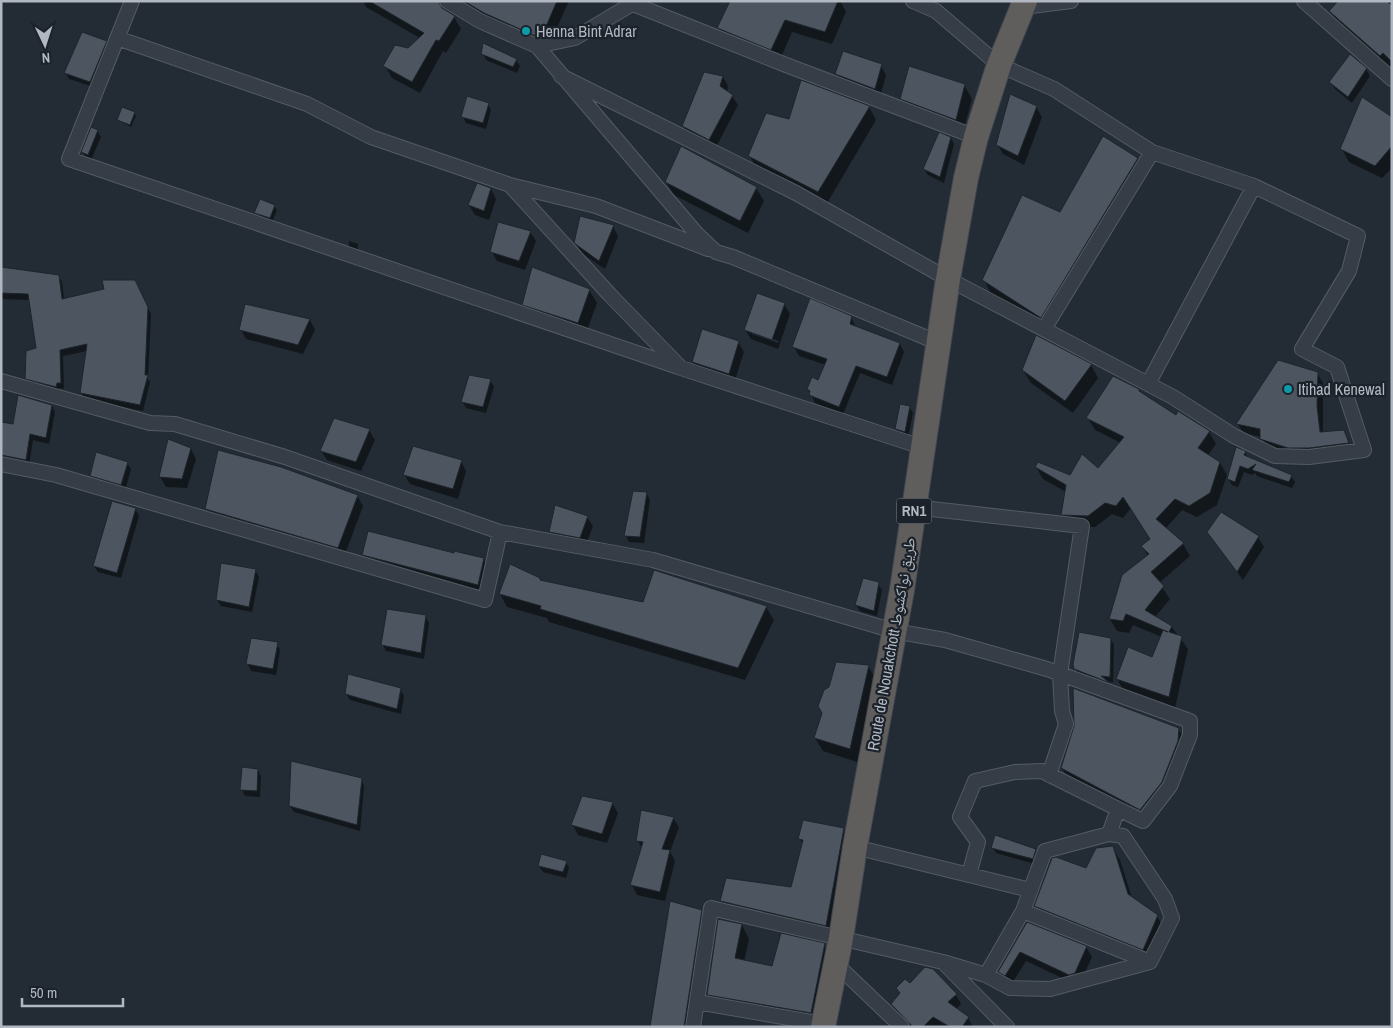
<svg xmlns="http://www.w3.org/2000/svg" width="1393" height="1028" font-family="'Archivo Narrow','Noto Naskh Arabic',sans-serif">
  <rect width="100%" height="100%" fill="#232b35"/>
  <path fill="#0007" fill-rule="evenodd" d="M363,1H427L454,17L461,29L446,53L443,51L420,93L392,78L385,66L409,50L420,38L366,7Z
    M449,1H569L548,48Z
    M731,1H840L846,12L832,44L792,32L779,62L725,40L718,28Z
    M1340,1H1392V64L1388,69L1337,24L1330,11Z
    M106,42L109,48L94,87L69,79L66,73Z
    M483,53L516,60L520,66L517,73L486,60Z
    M881,66L886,75L880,98L842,84L837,74Z
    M1366,69L1370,76L1352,103L1335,89L1331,82Z
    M723,77L728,86L727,92L732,96L738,105L715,149L689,136L683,126Z
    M964,85L972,99L963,132L909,112L901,99Z
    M488,104L491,110L486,129L466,123L463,117Z
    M869,107L876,120L826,205L757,169L750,156L790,121Z
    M1036,107L1042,117L1024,165L1003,154L997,144Z
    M134,113L136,116L131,127L118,120Z
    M1392,119V168L1382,178L1349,162L1342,149Z
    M97,131L101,137L91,160L86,158L83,152Z
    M951,138L954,144L944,183L928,175L924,169Z
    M1137,159L1145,172L1048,330L991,294L984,280L1061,213Z
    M666,182L756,188L764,201L748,233L674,195Z
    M491,189L496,199L489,220L475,215L469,205Z
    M274,206L277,210L272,222L258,218L256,213Z
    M613,227L618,236L605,269L581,253L576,242Z
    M530,232L536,241L525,270L497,261L492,252Z
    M349,241L358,244V250L349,247Z
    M1,268L58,276L62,282L64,299L138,288L151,314L148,379L150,382L143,411L85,399L81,392L87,351L63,356L64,389L60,388L59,393L30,385L26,378L37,348L30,300L1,299Z
    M589,290L597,303L585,336L531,318L523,304Z
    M784,304L790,314L778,349L751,339L745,330ZM752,331L779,341L778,343L752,334Z
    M246,305L310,320L315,330L303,354L246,339L241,330Z
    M851,317L856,327L900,344L904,352L892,385L860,373L843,414L815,403L808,389L819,381L826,365L799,356L794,347Z
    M738,342L744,352L734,383L699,372L693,362Z
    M1091,365L1098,378L1073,413L1031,383L1023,370Z
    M1317,373L1323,383V433L1344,432L1353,453L1315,458L1267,449L1262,437L1243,433L1238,424Z
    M490,380L494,387L486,413L466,408L463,402Z
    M1139,390L1141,394L1176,416L1209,432L1216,444L1208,455L1220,463L1227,475L1217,505L1197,517L1182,510L1165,529L1183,544L1190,556L1159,583L1170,599L1155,617L1171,626L1188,649L1175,708L1124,691L1117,679L1152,658L1162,637L1133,625L1129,633L1117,631L1110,619L1148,556L1143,547L1151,539L1131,508L1123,518L1112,514L1095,527L1069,526L1062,515L1066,492L1043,479L1036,467L1071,476L1099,470L1121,443L1095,430L1088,418Z
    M52,406L55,412L49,444L33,440L29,466L1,460V423L14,426Z
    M909,407L913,413L908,438L900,435L896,429Z
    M369,430L375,440L361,471L327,460L321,451Z
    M191,449L196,459L187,488L166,487L160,477Z
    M1245,452L1248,458L1291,476L1295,482L1292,488L1257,476L1255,473L1252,475L1244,472L1238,487L1232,485L1228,479Z
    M461,461L466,471L458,499L410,484L404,474Z
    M127,463L131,469L125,491L95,482L91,476Z
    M647,494L650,500L644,543L629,542L626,536Z
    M357,496L363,506L344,557L212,519L206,509Z
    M113,502L136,510L139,516L121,578L98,572L94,566Z
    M587,517L593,526L585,547L556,542L551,532Z
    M1258,537L1264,547L1243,580L1215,542Z
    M363,555H455L484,559L489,569L483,595L369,565Z
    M255,570L259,577L252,612L221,606L217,600Z
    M540,578L541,581L643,603L766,607L774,620L745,680L549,622L547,618L507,607L500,594Z
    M878,584L882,590L877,616L860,611L856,605Z
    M425,616L429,623L424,659L386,651L383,645Z
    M1111,639L1114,645L1113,682H1109L1111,686L1079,675L1075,669Z
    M277,644L280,650L276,675L251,671L248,664Z
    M868,666L876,679L857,762L823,751L815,738Z
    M400,689L404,696L401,714L350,700L346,694Z
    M1178,729L1186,742L1148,823L1070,781L1062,768Z
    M258,770L261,776L260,797L245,796L242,790Z
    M361,779L364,786L360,831L294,812L290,806Z
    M612,803L618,813L607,843L578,835L573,825Z
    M673,818L679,827L670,852L675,861L665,901L637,895L632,885L642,849L638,841Z
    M843,829L850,842L833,938L729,913L722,901L791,888L803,845L800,839Z
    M1112,847L1120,860L1132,898L1157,916L1164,929L1151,962L1043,919L1036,906L1087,870Z
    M993,848L1035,850L1038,856L1035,864L996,853Z
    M566,862L569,868L566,878L543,872L539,866Z
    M701,911L709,924L694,1027H651Z
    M1027,924L1086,947L1092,957L1080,983L1075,984L1026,961L1011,985L1005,981L1000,972Z
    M742,925L749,939L744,962L772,967L824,945L831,958L818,1026L716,1008L708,995Z
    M910,985L956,995L961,1004L956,1009L968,1018L973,1027H910L893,1005L901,995L897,988Z"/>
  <path fill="#4c5560" stroke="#1e242c" d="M369,1H438L442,8L455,16L439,41L436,40L412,82L383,66L395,45L408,48L424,33Z
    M464,1H557L542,36L538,37L484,13Z
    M730,1H838L825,32L785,20L771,50L717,28Z
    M1338,1H1387L1392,6V62L1383,53L1380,56L1329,11Z
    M82,32L107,41L90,82L64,73Z
    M483,43L517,59L513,67L481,54Z
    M843,51L882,64L875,89L835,74Z
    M1350,54L1367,68L1348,97L1329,82Z
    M909,66L965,84L956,120L900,99Z
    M704,72L723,76L720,86L733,95L709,140L682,126Z
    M801,80L870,106L818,192L748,156L766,113L789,119Z
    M1010,94L1037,106L1018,156L996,145Z
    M467,96L489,103L483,123L461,117Z
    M1362,97L1392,117V146L1375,166L1340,149Z
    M122,107L135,112L130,125L117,120Z
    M91,127L98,130L88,155L81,152Z
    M939,132L951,137L940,177L923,169Z
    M1103,136L1138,158L1041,318L982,280L1022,195L1060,212Z
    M681,146L757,187L740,221L665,182Z
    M477,183L491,188L484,211L468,205Z
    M260,199L275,205L270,218L254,213Z
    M580,216L614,225L599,261L574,243Z
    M498,222L531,231L519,261L490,252Z
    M1,267L59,275L62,299L104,289L102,280H135L148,307L145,375H148L140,405L80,393L87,344L60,350L61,383H57L56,387L25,379L26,351L36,348L28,294L1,293Z
    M532,267L590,289L578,323L522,305Z
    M757,293L785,303L772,340L744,330Z
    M810,298L852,316L850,324L900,343L887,377L856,366L839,407L809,395L810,391L807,389L812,377L818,380L827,359L792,347Z
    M245,304L310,319L298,345L239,330Z
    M702,329L739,341L729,374L692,362Z
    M1036,335L1092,364L1065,401L1022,370Z
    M1278,360L1318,372L1317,406L1320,432L1344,430L1349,443L1309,448H1288L1260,439V429L1236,424Z
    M469,375L491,379L483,407L461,402Z
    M1113,376L1139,389V391L1176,415L1178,411L1210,431L1198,448L1220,462L1210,493L1189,506L1175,499L1156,519L1184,543L1151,572L1164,586L1145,610L1172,626L1169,632L1182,636L1169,697L1116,679L1128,647L1152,657L1163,630L1168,632L1126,614L1123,621L1109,619L1122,575L1149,554L1141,546L1150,539L1123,497L1116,506L1105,503L1088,516L1061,515L1066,485L1035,467L1038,462L1070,475L1082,454L1098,468L1124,437L1086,418Z
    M18,395L52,405L46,438L30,434L26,460L1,455V422L13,424Z
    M900,404L910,406L905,432L895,429Z
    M334,418L370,429L356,462L320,451Z
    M168,439L191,448L182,479L159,477Z
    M413,446L462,460L453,489L403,475Z
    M1236,447L1246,451L1244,455L1292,475L1289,482L1252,470L1256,464L1248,469L1240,466L1235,482L1227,479Z
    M218,450L281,467L358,495L338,548L205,509Z
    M96,452L128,462L121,485L90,476Z
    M633,491L647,492L640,537L624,536Z
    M112,501L136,508L117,573L93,566Z
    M555,505L588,516L580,538L549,532Z
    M1221,512L1259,536L1237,572L1207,532Z
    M368,531L454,553V551L484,558L478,585L362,555Z
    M221,563L256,569L249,607L216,600Z
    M510,564L540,578V580L643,602L654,570L767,606L738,668L540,609L541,606L499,594Z
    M863,578L879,582L874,611L855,605Z
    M387,609L426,615L421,653L381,645Z
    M1079,632L1111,638L1110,677L1101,676L1110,683L1074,669L1073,664Z
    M251,638L278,642L273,669L246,664Z
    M836,662L869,665L850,749L814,738L822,713L818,706L824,690L829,687Z
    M348,674L401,688L397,709L345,694Z
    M1073,688L1179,728L1178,741L1162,782L1140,810L1061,768L1074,726Z
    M291,761L362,778L357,825L289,806Z
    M242,767L258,769L257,791L240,790Z
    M582,796L613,802L602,834L571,825Z
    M641,810L674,817L662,849L670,850L660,892L630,885L643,842L636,841Z
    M803,820L844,828L826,926L720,901L726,878L791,887L803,840L798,839Z
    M995,835L1036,849L1033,859L991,848Z
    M1113,846L1128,894L1158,915L1143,950L1034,906L1052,858L1056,857L1086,868L1096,848Z
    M541,854L567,861L563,872L538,866Z
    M670,901L702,910L684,1027H650Z
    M718,919L742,924L735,958L772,966L781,933L825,943L811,1013L707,995Z
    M1027,922L1087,946L1075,973L1069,975L1020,952L1005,976L998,972Z
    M925,967L933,969L957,994L948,1002L969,1017L962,1027H950L933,1017L923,1027H913L891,1004L900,993L896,988L905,979L910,983Z"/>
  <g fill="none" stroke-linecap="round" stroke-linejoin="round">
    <g stroke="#545b63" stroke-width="16">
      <path id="minor" d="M132,1L69,159L678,367
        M447,1L480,21L537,46L696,233L716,252L733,257L939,343
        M1304,1L1392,79
        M633,4L786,65L976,137
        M1023,7L1071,1
        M117,38L307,104L371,137L510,185L610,295L681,368L922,447
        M537,46L575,38L637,1
        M561,76L796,193L948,279L1173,397L1234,436L1275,456L1309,457L1364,450L1337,367L1302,349L1349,271L1358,236L1254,186L1152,152L1054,89L999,65L936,11L913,1
        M510,185L596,206L708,249
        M1044,329L1152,152
        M1,381L150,423L175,424L285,457L500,532L653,560L894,631L945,640L1047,669L1190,721V735L1170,786L1143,821L1118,809
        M1148,384L1254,186
        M1,464L56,475L485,600L500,532
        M914,507L1082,526L1060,674L1062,711L1066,724L1049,775
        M855,847L1030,890
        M969,875L978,842L960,817L975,781L1015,772L1042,771L1118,809L1109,834
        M1023,911L1045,851L1109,834L1123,836L1165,899L1172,918L1150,962
        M943,962L986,975L1010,988L1050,989L1150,962L1023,911L986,975
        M836,964L902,1027
        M697,1002L823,1024
        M693,1027L711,908L943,962L1007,1027"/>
    </g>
    <g stroke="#414850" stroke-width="26">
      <path id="trunk" d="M823,1027L841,938L855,847L902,590L948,279L966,178L976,137L999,65L1025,1"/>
    </g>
    <use href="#minor" stroke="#363d46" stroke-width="14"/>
    <use href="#trunk" stroke="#605e5d" stroke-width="24"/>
  </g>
  <g fill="#0f9aa8" stroke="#1c222a" stroke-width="2">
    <circle cx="526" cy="31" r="5"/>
    <circle cx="1288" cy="389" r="5"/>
  </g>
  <g text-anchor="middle" stroke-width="4.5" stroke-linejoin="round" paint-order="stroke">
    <rect fill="#1c222a" stroke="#848b94" stroke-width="1" x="896.5" y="498.5" width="35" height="25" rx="4"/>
    <g font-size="15" font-weight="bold" fill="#b1b8c2">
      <text x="914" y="516">RN1</text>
    </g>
    <g font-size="16" fill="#b1b8c2" stroke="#1c222a" text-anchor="start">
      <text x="536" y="37">Henna Bint Adrar</text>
      <text x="1298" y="395">Itihad Kenewal</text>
    </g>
    <g font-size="16" fill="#b1b8c2" stroke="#1c222a">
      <text transform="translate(891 644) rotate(-80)" y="6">Route de Nouakchott طريق نواكشوط</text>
    </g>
  </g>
  <rect width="1393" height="1028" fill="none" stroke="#b1b8c2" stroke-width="5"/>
  <g transform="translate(45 45) rotate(176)" stroke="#1c222a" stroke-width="4" paint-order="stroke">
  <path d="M0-4L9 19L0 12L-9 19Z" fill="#b1b8c2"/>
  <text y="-8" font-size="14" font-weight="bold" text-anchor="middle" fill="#b1b8c2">N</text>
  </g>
  <path d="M22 998v8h101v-8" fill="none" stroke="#b1b8c2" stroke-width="2.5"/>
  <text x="30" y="998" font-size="15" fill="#b1b8c2" stroke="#1c222a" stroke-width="4" paint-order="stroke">50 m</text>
</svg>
